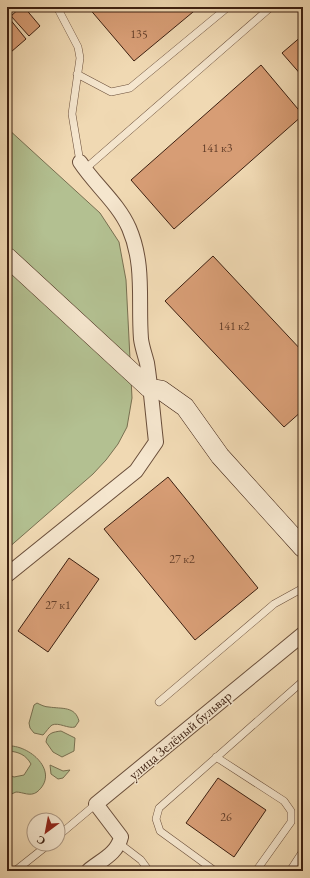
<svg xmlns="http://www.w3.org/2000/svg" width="310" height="878" font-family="'EB Garamond',serif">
  <rect width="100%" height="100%" fill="#f0d9b3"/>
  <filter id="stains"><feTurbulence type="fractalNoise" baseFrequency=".005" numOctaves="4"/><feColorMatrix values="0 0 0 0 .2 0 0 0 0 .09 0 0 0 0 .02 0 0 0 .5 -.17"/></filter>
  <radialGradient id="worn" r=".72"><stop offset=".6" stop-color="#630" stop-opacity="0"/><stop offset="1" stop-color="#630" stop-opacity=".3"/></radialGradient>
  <path fill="#b3c091" stroke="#787051" d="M7,128L100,213L119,242L126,280L132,398L127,427L118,444L106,460L93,474L7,549Z
    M37,703C41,705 45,707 49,707C62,709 75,706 79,721L75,727C68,729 59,722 52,725C49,727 46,732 43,735L34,733L30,728L29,723L34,705Z
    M61,731L75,738L74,751L62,757L53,752L46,742C47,733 53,732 61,731Z
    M7,746C29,744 61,772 37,792C30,797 23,792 16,792C13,793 10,795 7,796L8,788L7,774L14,777L24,775L31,764C26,755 19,752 9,751L7,752Z
    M50,765L63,771L70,770L63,778L58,779L51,774Z"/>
  <path fill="#d79d75" stroke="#3d2011" d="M21,7H24L40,26L29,36L11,16Z
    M88,7H199L134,61Z
    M9,18L26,39L11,52L7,47V20Z
    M303,35V77L282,53Z
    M261,65L303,115L174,229L131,180Z
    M213,256L303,352V410L284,427L165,301Z
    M168,477L258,588L195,640L104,529Z
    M69,558L99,579L48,652L18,631Z
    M218,778L266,810L234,857L186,823Z"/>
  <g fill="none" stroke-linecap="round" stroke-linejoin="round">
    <g stroke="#6a4e3a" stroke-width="8">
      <path id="service" d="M57,7L78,47L80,58L72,114L80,162
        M77,74L111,92L130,88L228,7
        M85,169L271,7
        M159,702L274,604L303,588
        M216,757L284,801L291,811V822L256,871
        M58,836L96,804
        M120,844L141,860L149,871
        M15,871L49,844
        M215,871L160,831L156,819L159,808L303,681
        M290,871L303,851"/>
    </g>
    <g stroke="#6a4e3a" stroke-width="16">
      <path id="minor" d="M7,575L136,471L156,442C153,416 151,389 147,363C145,355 142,347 141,339C138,301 145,265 129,228C118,203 95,185 80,162
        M88,871C101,860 117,854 121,837L96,804L303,634"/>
    </g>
    <g stroke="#3d2011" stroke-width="20">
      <path id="secondary" d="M7,257L149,388L161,390L185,407L220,456L303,548"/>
    </g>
    <use href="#service" stroke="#f5e6ce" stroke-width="7"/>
    <use href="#minor" stroke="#f5e6ce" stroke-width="14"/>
    <use href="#secondary" stroke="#f5e6ce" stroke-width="19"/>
  </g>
  <g text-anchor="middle" stroke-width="3" stroke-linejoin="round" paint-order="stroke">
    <g font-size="12" fill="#643f2a">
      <text x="139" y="38">135</text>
      <text x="217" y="152">141 к3</text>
      <text x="234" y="330">141 к2</text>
      <text x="182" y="563">27 к2</text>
      <text x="58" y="609">27 к1</text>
      <text x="226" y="821">26</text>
    </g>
    <g font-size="14" fill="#3d2011" stroke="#f5e6ce">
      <text transform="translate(180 735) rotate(-40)" y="5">улица Зелёный бульвар</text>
    </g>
  </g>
  <rect width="310" height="878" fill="none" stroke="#f0d9b3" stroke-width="24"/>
  <rect x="8" y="8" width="294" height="862" fill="none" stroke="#3d2011" stroke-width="2"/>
  <rect x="12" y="12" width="286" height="854" fill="none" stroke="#3d2011"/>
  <g transform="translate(46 832) rotate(212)"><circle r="19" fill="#f5e6ce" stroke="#ab9782"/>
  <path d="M0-3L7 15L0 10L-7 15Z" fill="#8f2418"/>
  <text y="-6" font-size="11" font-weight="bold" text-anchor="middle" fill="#3d2011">С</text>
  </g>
  <rect width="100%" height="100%" filter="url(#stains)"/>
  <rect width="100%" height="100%" fill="url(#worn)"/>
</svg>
